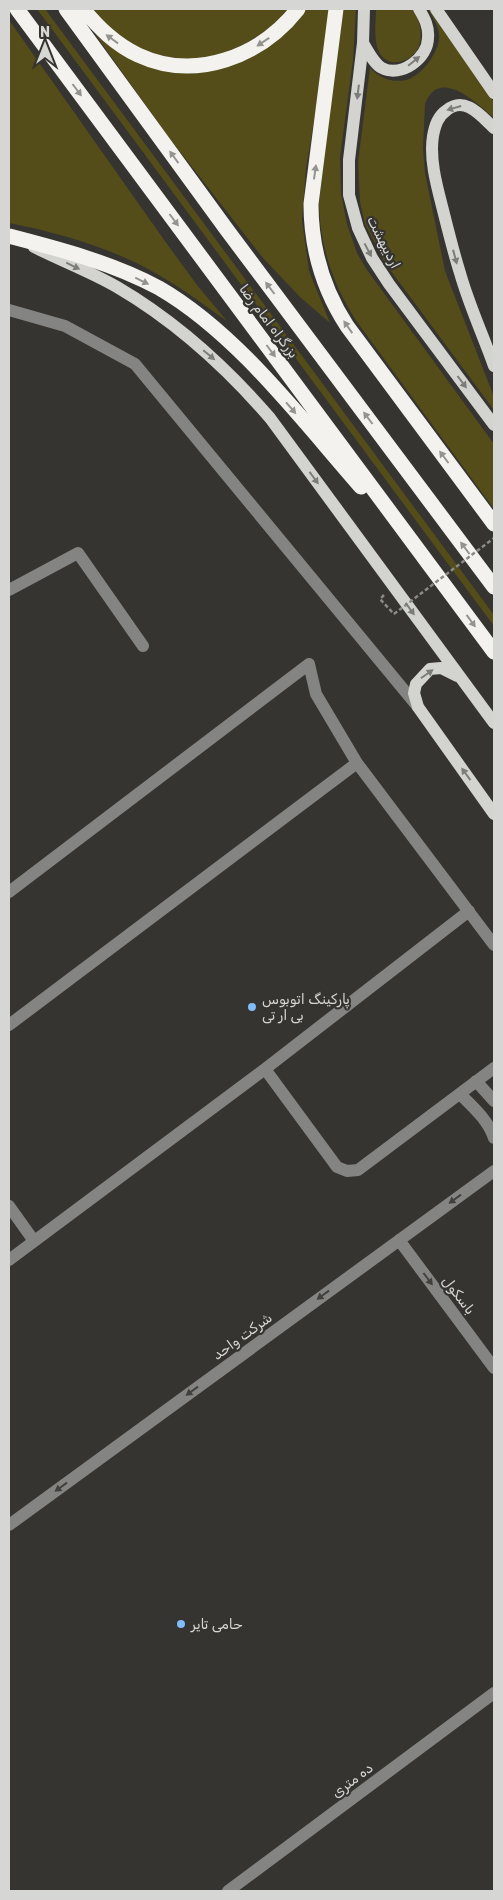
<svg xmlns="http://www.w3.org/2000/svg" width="503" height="1900" font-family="Rubik,Cairo,sans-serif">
  <rect width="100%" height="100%" fill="#353431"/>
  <path fill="#544c19" d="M37,9H45L494,615V626Z
    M91,9H290L275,26L226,55L188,60L158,55L143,50L119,37Z
    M306,9H329L317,102L306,169L302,220L309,271L330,323L300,297L263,258L167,135L95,34L112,47L200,72C244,67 281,45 306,9Z
    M342,9H356L353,60L340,157L341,194L347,224L357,253L367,270L494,444V509L357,322C333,285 320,247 319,203Z
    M376,9H412C415,14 419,20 420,27C421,32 421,40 419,46C413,62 388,70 379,52C373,39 376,22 376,9Z
    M428,9H430L494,102V118C477,103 439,66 425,104L423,149L425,173L445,271L494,397V410L385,263L365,224L360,202L358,162L370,68C380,78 392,83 406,80C422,76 441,50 439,34C438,25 432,16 428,9Z
    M9,20L167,244L197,285L227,321C204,305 182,288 157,274C112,248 60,233 9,223Z"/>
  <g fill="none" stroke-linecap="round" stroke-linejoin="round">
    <path stroke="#8a8a87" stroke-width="2.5" stroke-dasharray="4 2.5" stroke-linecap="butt" d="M384,595L380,599L394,614"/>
    <path stroke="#848482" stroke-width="12" d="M9,310L65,326L135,364L418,707
      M9,590L78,553L143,646
      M9,892L309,664L316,694L357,763L494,945
      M9,1025L357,763
      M265,1069L337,1167L347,1171L358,1170L494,1068
      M476,1081L494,1101
      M460,1094C473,1107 488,1120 494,1138
      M9,1206L34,1241
      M399,1240L494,1368
      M9,1260L265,1069L469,911
      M9,1525L494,1171
      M228,1891L494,1693"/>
    <path stroke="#d3d3cf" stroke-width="12" d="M364,9L363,43L349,160V195L358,228L372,258L389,284L494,425
      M436,9L494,93
      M363,43C368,51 374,64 382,68C401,78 428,58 428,38C429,27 425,19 419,9
      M494,128C482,117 465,95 447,110C438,116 435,125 433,136C429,161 438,190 444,214C449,234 454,254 460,273C469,305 483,335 494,366
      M34,247C62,261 91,272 117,287C175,321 226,367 270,418L494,723
      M457,676L441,668L430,669L416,684L414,693L418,707L494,814"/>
    <path stroke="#f3f2ee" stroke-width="15" d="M17,9L494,652
      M66,9L227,230L494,587
      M83,9C99,28 115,44 138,55C196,82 261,56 298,9
      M336,9L311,204C311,247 323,289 347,326L494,524
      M9,236C59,249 113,263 159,288C237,333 302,420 361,487"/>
    <path stroke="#8a8a87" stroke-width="2.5" stroke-dasharray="4 2.5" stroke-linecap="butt" d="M394,614L494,538"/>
  </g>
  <defs><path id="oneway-solid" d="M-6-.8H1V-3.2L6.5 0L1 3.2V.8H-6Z" transform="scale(1.25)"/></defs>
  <g fill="#949390">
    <use href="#oneway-solid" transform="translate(112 39) rotate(-144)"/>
    <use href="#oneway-solid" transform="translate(263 42) rotate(146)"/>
    <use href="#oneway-solid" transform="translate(77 90) rotate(53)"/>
    <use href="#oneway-solid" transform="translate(174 157) rotate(-126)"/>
    <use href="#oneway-solid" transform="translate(315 172) rotate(-82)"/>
    <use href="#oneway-solid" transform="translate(174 220) rotate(53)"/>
    <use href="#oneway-solid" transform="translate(142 281) rotate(26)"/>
    <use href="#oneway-solid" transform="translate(270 288) rotate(-127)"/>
    <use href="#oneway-solid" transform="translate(348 327) rotate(-125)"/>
    <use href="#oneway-solid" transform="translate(271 351) rotate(53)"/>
    <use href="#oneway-solid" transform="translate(291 408) rotate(49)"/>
    <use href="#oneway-solid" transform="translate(368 418) rotate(-127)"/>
    <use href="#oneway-solid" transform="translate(444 457) rotate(-127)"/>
    <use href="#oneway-solid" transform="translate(465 548) rotate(-127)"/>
    <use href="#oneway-solid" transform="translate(471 621) rotate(54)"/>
  </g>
  <g fill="#7c7c78">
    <use href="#oneway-solid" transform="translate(414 61) rotate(-39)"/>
    <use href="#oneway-solid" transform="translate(358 92) rotate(97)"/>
    <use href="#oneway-solid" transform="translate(454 108) rotate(164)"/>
    <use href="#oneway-solid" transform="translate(368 250) rotate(62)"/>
    <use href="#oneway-solid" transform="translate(455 257) rotate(75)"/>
    <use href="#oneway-solid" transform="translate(73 266) rotate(26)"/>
    <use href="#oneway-solid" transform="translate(209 355) rotate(40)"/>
    <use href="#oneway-solid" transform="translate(462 382) rotate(53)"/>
    <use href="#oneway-solid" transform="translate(314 478) rotate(54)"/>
    <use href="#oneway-solid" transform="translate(410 609) rotate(54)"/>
    <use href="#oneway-solid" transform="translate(427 674) rotate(-35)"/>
    <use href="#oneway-solid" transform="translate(466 774) rotate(-126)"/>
  </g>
  <g fill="#41403d">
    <use href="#oneway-solid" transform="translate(455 1199) rotate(144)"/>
    <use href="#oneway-solid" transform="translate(428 1279) rotate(53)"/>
    <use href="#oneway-solid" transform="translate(323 1295) rotate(144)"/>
    <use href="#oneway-solid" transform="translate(192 1391) rotate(144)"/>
    <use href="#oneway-solid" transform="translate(61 1487) rotate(144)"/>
  </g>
  <g fill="#81bcfa" stroke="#353431" stroke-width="2">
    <circle cx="252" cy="1007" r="5"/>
    <circle cx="181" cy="1624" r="5"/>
  </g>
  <g text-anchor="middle" stroke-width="4.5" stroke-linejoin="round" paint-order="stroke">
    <g font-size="14" fill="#d6d6d4" stroke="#353431">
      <text transform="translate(384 242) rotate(63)" y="5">اردیبهشت</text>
      <text transform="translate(269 321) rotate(53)" y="5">بزرگراه امام رضا</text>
      <text transform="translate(459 1295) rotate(53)" y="5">باسکول</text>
      <text transform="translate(242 1336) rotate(-36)" y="5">شرکت واحد</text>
      <text transform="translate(352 1780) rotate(-37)" y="5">ده متری</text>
    </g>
    <g font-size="14" fill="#d6d6d4" stroke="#353431" text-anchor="start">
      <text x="262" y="1004">پارکینگ اتوبوس<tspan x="262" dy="16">بی ار تی</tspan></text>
      <text x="191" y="1629">حامی تایر</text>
    </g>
  </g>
  <rect width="503" height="1900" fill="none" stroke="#d6d6d4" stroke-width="20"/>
  <g transform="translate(45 45)" stroke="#353431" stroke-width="4" paint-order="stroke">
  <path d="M0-4L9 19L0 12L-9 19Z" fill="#d6d6d4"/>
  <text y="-8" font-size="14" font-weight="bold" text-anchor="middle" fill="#d6d6d4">N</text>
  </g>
</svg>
